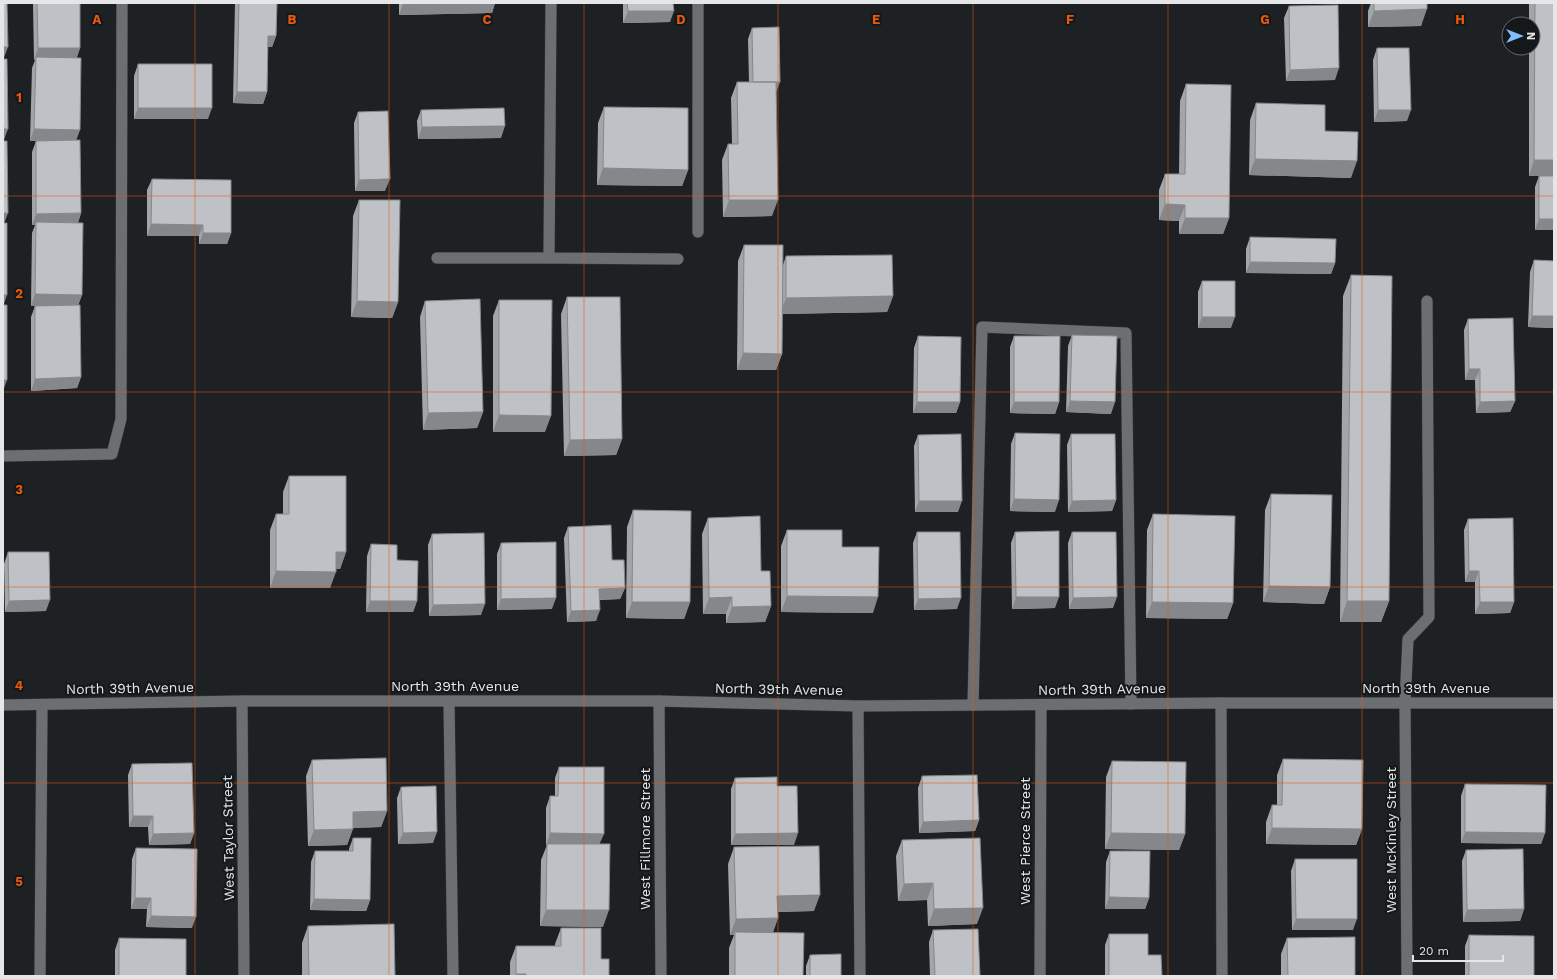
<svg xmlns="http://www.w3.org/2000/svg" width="1557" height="979" font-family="'Work Sans',sans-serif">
  <rect width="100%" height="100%" fill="#1e2124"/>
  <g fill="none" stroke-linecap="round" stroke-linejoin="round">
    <g stroke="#383b3d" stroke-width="12">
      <path id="service" d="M698,3V232
        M437,258H549L551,3
        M549,258L678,259
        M3,456L112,454L121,419L122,3
        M449,701L453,976
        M1221,703L1222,976
        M1405,703L1408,639L1429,617L1427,301
        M973,705L982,327L1126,333L1131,704
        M858,706L860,976
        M40,976L42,705"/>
    </g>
    <g stroke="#383b3d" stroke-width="12">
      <path id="minor" d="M242,701L244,976
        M659,701L661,976
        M1405,703L1407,976
        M1040,976L1041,705"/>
    </g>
    <g stroke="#383b3d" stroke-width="12">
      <path id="tertiary" d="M3,705L242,701H659L858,706L1221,703H1554"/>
    </g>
    <use href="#service" stroke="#6c6f72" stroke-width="11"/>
    <use href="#minor" stroke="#6c6f72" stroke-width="11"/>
    <use href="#tertiary" stroke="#6c6f72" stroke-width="11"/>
  </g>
  <path fill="#a3a6a9" d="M33,3H80V48L77,57L76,140L81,213L78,223L82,295L78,305L81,377L77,388L31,391V317L35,306H40H31L32,233L35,225H32V152L36,141H30L32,68L35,60H34Z
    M235,3H277L276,36L272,47H268L267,92L263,104L233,103Z
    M399,3H495L492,13L399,15Z
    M623,3H673L670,22L623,23Z
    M1371,3H1427L1421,26L1368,27V11Z
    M1529,3H1554V230H1535V187L1539,176H1529V48H1533V24H1529Z
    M1289,6L1335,80L1286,81L1284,18Z
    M752,28L776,93L772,216L723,217L722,160L728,144H732L731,98L737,82H749L748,39Z
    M1377,48L1407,121L1374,122L1373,60Z
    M138,64L208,119H134V76Z
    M1186,84L1229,218L1223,234H1179V221L1159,220V190L1165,174H1179L1180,101Z
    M1256,103L1325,131L1351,178L1249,175L1250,120Z
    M604,107L688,170L682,186L597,185L598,123Z
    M421,110L501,138L418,139L417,121Z
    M358,112L385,191H355L354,123Z
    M152,179L231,233L227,244H199V236H147V190Z
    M359,200L398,302L392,318L351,317L353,216Z
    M1250,237L1335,263L1331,274L1246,273V249Z
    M744,245L783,265L786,256L893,296L887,312L782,314V354L776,370H737L738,261Z
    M1534,260L1554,261V328L1528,327L1530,272Z
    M1351,275L1389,601L1381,622H1340L1343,296Z
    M1202,281L1231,328H1198V292Z
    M567,297L622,439L616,455L564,456L561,314Z
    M499,300L545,432H493V316Z
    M425,301L483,412L477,428L423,430L420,317Z
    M1468,319L1515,401L1510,412L1476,413L1475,380H1465L1464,330Z
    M1072,335L1111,414L1066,412L1068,346Z
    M918,336L960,402L956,413H913L914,348Z
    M1014,336L1059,402L1055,414L1010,413V347Z
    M1015,433L1055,512L1010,511L1011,444Z
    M1071,434L1116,500L1112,511L1068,512L1067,445Z
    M918,435L958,512H915L914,446Z
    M289,476L346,552L340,569H336L330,588H270V530L276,514H283V492Z
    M1271,494L1330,587L1324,604L1263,602L1265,510Z
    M633,510L690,602L684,619L626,618L627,527Z
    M1153,514L1233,603L1227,619L1146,618L1147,530Z
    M708,518L761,571L771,606L765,622L726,623V614H703L702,534Z
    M1468,519L1514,602L1510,613L1475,614V582H1465L1464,530Z
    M568,527L612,560L625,588L620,599L600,600L596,621L567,622L564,538Z
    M787,530L842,547L873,613L781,612V546Z
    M917,532L957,609L914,610L913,543Z
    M1015,532L1055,608L1012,609L1011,543Z
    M1072,532L1113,608L1069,609L1068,543Z
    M432,534L481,615L429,616L428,545Z
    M501,543L552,609L497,610V554Z
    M371,544L397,560L417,601L413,612H366L367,556Z
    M8,552L46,611L5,612L4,564Z
    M1283,759L1362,829L1356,845L1266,844V822L1272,805H1277V775Z
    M312,760L387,811L381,827L353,828L347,845L308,846L306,776Z
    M1112,761L1185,834L1179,850L1105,849L1106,777Z
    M132,764L194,833L190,844L149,845L148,827H129L128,775Z
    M559,767L600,844L603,927L540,926L541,860L547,845H546V808L550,796H555V778Z
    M922,776L979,820L975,831L919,833L918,788Z
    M735,778L777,786L794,845H731V789Z
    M1465,784L1545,833L1541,844L1461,843V796Z
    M401,787L433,843L398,844L397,798Z
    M353,838L370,900L366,911L310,910L311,862L315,851H349V849Z
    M902,840L977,924L928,926L927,900L898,901L896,856Z
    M734,847L814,911L778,912V918L773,932L803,976H729V948L734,935H730L728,864Z
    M136,848L192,928L146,927L147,909H131L132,859Z
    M1466,850L1524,909L1520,921L1463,922L1462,861Z
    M1110,851L1149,898L1145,909H1105L1106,862Z
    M1295,859L1353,930H1292L1291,871Z
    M308,926L395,976H302V943Z
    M561,928L601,959L609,976H510V962L516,946H555V944Z
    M933,930L980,976H930L929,942Z
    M1109,934L1162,976H1105V945Z
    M1469,935L1534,976H1465V946Z
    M119,938L186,976H115V950Z
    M1287,938L1355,976H1281V954Z
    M810,955L841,976H806V966Z"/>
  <path fill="#85878a" d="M448,3H495L492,13L399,15L403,4Z
    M1427,9L1421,26L1368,27L1374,11Z
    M628,11H674L670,22L623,23Z
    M268,36H276L272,47H264Z
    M3,47H8L4,58H3Z
    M38,48H80L76,59L36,57L35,60H34Z
    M1339,68L1335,80L1286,81L1290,70Z
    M753,82H780L776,93Z
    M237,92H267L263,104L233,103Z
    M138,108H212L208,119H134Z
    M1378,110H1411L1407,121L1374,122Z
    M505,126L501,138L418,139L422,127Z
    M3,129H8L4,140H3Z
    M34,129L80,130L76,141H30Z
    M1255,159L1357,161L1351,178L1249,175Z
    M1534,160H1554V176H1529Z
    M603,168L688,170L682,186L597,185Z
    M390,179L385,191H355L359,180Z
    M729,200H778L772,216L723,217Z
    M1165,204L1185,205L1179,221L1159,220Z
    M3,213H8L4,224H3Z
    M81,213L77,225L36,222L35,225H32L36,214Z
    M1185,218H1229L1223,234H1179Z
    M1539,219H1554V230H1535Z
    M151,224L203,225L199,236H147Z
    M203,233H231L227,244H199Z
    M1250,262L1335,263L1331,274L1246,273Z
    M35,294L82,295L78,306H31Z
    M3,295H7L3,307Z
    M893,296L887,312L780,314L786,298Z
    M357,301L398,302L392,318L351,317Z
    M1532,316H1554V328L1528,327Z
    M1202,317H1235L1231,328H1198Z
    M743,353L782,354L776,370H737Z
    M1469,369H1480L1475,380H1465Z
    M81,377L77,388L31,391L35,379Z
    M3,380H7L3,391Z
    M1070,401L1115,402L1111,414L1066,412Z
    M1515,401L1510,412L1476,413L1480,402Z
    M917,402H960L956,413H913Z
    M1014,402H1059L1055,414L1010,413Z
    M483,412L477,428L423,430L428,413Z
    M499,415L551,416L545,432H493Z
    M622,439L616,455L564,456L570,440Z
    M1014,499L1059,500L1055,512L1010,511Z
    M1116,500L1112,511L1068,512L1072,501Z
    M919,501H962L958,512H915Z
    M336,552H346L340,569H330Z
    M276,571L336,572L330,588H270Z
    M1469,571H1479L1475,582H1465Z
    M1269,586L1330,587L1324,604L1263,602Z
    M625,588L620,599L595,600L599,589Z
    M787,596L878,597L873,613L781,612Z
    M732,597L726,614H703L709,598Z
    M1016,597H1059L1055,608L1012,609Z
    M1117,597L1113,608L1069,609L1073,598Z
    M556,598L552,609L497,610L501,599Z
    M961,598L957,609L914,610L918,599Z
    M50,600L46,611L5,612L9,601Z
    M370,601H417L413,612H366Z
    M1347,601H1389L1381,622H1340Z
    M632,602H690L684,619L626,618Z
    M1152,602L1233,603L1227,619L1146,618Z
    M1480,602H1514L1510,613L1475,614Z
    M485,604L481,615L429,616L433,605Z
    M771,606L765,622L726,623L732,607Z
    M600,610L596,621L567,622L571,611Z
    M387,811L381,827L347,828L353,812Z
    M133,816H153L148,827H129Z
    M979,820L975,831L919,833L923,822Z
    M1272,828L1362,829L1356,845L1266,844Z
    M353,829L347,845L308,846L314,830Z
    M437,832L433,843L398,844L403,833Z
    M1465,832L1545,833L1541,844L1461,843Z
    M194,833L190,844L149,845L153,834Z
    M550,833L604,834L599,845H546Z
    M798,833L794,845H731L735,834Z
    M1111,833L1185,834L1179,850L1105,849Z
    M933,883L927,900L898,901L904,884Z
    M820,895L814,911L771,912L777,896Z
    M1109,897L1149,898L1145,909H1105Z
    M135,898H151L147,909H131Z
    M314,899L370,900L366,911L310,910Z
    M983,908L977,924L928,926L934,909Z
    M1524,909L1520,921L1463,922L1467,910Z
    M546,910H609L603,927L540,926Z
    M151,916L196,917L192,928L146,927Z
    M778,918L772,935L735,932L734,935H730L736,919Z
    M1296,919H1357L1353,930H1292Z
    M516,974H526L525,976H515Z"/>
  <path fill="#bec1c5" stroke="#85878a" d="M3,3H7L8,47H3Z
    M37,3H80V48H38Z
    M239,3H277L276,36H268L267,92H237Z
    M403,3H448L403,4Z
    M627,3H673L674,11H628Z
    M1374,3H1427V9L1374,11Z
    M1535,3H1554V160H1534Z
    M1338,5L1339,68L1290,70L1289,6Z
    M779,27L780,82H753L752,28Z
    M1377,48H1409L1411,110H1378Z
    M36,57L81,58L80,130L34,129Z
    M3,59H7L8,129H3Z
    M138,64H212V108H138Z
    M737,82H776L778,200H729L728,144H738Z
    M1186,84L1231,85L1229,218H1185V205L1165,204V174H1185Z
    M1256,103L1325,105V131L1358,132L1357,161L1255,159Z
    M604,107L688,108V170L603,168Z
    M504,108L505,126L422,127L421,110Z
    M388,111L390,179L359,180L358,112Z
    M80,140L81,213L36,214V141Z
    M3,141H7L8,213H3Z
    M1539,176H1554V219H1539Z
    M152,179L231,180V233H203V225L151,224Z
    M359,200H400L398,302L357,301Z
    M36,222L83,223L82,295L35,294Z
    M3,223H7V295H3Z
    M1250,237L1336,239L1335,263L1250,262Z
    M744,245H783L782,354L743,353Z
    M892,255L893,296L786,298V256Z
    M1534,260L1554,261V316H1532Z
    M1351,275L1392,276L1389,601H1347Z
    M1202,281H1235V317H1202Z
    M567,297H620L622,439L570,440Z
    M480,299L483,412L428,413L425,301Z
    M499,300H552L551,416L499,415Z
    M3,305H7V380H3Z
    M80,305L81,377L35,379V306Z
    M1513,318L1515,401L1480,402V369H1469L1468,319Z
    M1072,335L1117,336L1115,402L1070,401Z
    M918,336L961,337L960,402H917Z
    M1014,336H1060L1059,402H1014Z
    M1015,433L1060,434L1059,500L1014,499Z
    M961,434L962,501H919L918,435Z
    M1071,434H1115L1116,500L1072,501Z
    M289,476H346V552H336V572L276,571V514H289Z
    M1271,494L1332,495L1330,587L1269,586Z
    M633,510L691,511L690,602H632Z
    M1153,514L1235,516L1233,603L1152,602Z
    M760,516L761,571H770L771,606L732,607V597L709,598L708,518Z
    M1513,518L1514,602H1480L1479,571H1469L1468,519Z
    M611,525L612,560H624L625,588L599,589L600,610L571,611L568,527Z
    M787,530H842V547H879L878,597L787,596Z
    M1059,531V597H1016L1015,532Z
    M917,532H960L961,598L918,599Z
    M1072,532H1116L1117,597L1073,598Z
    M484,533L485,604L433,605L432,534Z
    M556,542V598L501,599V543Z
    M371,544L397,545V560L418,561L417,601H370Z
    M8,552H49L50,600L9,601Z
    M386,758L387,811L353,812V829L314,830L312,760Z
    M1283,759L1363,760L1362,829L1272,828V805H1282Z
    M1112,761L1186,762L1185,834L1111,833Z
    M192,763L194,833L153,834V816H133L132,764Z
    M559,767H604V834L550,833V796H558Z
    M977,775L979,820L923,822L922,776Z
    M777,777V786H797L798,833L735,834V778Z
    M1465,784L1546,785L1545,833L1465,832Z
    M436,786L437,832L403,833L401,787Z
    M353,838H371L370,900L314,899L315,851H353Z
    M980,838L983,908L934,909L933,883L904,884L902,840Z
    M547,844H610L609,910H546Z
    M819,846L820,895L777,896L778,918L736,919L734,847Z
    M136,848L197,849L196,917L151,916V898H135Z
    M1523,849L1524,909L1467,910L1466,850Z
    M1110,851H1150L1149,898L1109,897Z
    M1295,859H1357V919H1296Z
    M394,924L395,976H309L308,926Z
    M561,928H601V959H609V976H526V974H516V946H561Z
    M978,929L980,976H935L933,930Z
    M735,932L804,933L803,976H735Z
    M1109,934H1148V955H1161L1162,976H1109Z
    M1469,935L1534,936V976H1469Z
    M1355,937V976H1288L1287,938Z
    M119,938L186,939V976H119Z
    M841,954V976H810V955Z"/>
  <path fill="none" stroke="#e8590c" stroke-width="1" stroke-opacity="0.55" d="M195,3V976M389,3V976M584,3V976M778,3V976M973,3V976M1168,3V976M1362,3V976M3,196H1554M3,392H1554M3,587H1554M3,783H1554"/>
  <g text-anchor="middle" stroke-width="4" stroke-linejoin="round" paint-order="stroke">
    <g font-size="14" fill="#e4e6e8" stroke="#15181a">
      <text x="455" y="691">North 39th Avenue</text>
      <text transform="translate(130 688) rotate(-1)" y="5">North 39th Avenue</text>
      <text x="1426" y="693">North 39th Avenue</text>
      <text transform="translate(779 689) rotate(1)" y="5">North 39th Avenue</text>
      <text transform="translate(1102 689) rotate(-1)" y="5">North 39th Avenue</text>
      <text transform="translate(228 838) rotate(-91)" y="5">West Taylor Street</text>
      <text transform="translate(645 839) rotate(-90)" y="5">West Fillmore Street</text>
      <text transform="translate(1391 840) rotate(-90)" y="5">West McKinley Street</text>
      <text transform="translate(1025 841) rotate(-90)" y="5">West Pierce Street</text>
    </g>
  </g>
  <g font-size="13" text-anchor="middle" font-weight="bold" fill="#e8590c" stroke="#15181a" stroke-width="4" stroke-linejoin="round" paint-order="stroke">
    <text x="97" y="24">A</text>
    <text x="292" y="24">B</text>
    <text x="487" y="24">C</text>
    <text x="681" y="24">D</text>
    <text x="876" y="24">E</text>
    <text x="1070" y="24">F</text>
    <text x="1265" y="24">G</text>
    <text x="1460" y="24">H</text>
    <text x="19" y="102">1</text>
    <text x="19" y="298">2</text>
    <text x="19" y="494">3</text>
    <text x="19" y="690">4</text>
    <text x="19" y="886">5</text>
  </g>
  <rect width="1557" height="979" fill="none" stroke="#e4e6e8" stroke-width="8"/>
  <g transform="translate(1521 36) rotate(90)"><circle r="19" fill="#15181a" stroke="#686a6c"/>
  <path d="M0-3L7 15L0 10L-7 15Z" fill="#80bdfa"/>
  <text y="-6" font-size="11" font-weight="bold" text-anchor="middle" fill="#e4e6e8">N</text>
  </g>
  <path d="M1413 955v6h90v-6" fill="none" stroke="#e4e6e8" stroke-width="2"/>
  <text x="1419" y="955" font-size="12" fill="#e4e6e8" stroke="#15181a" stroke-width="3" paint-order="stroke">20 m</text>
</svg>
